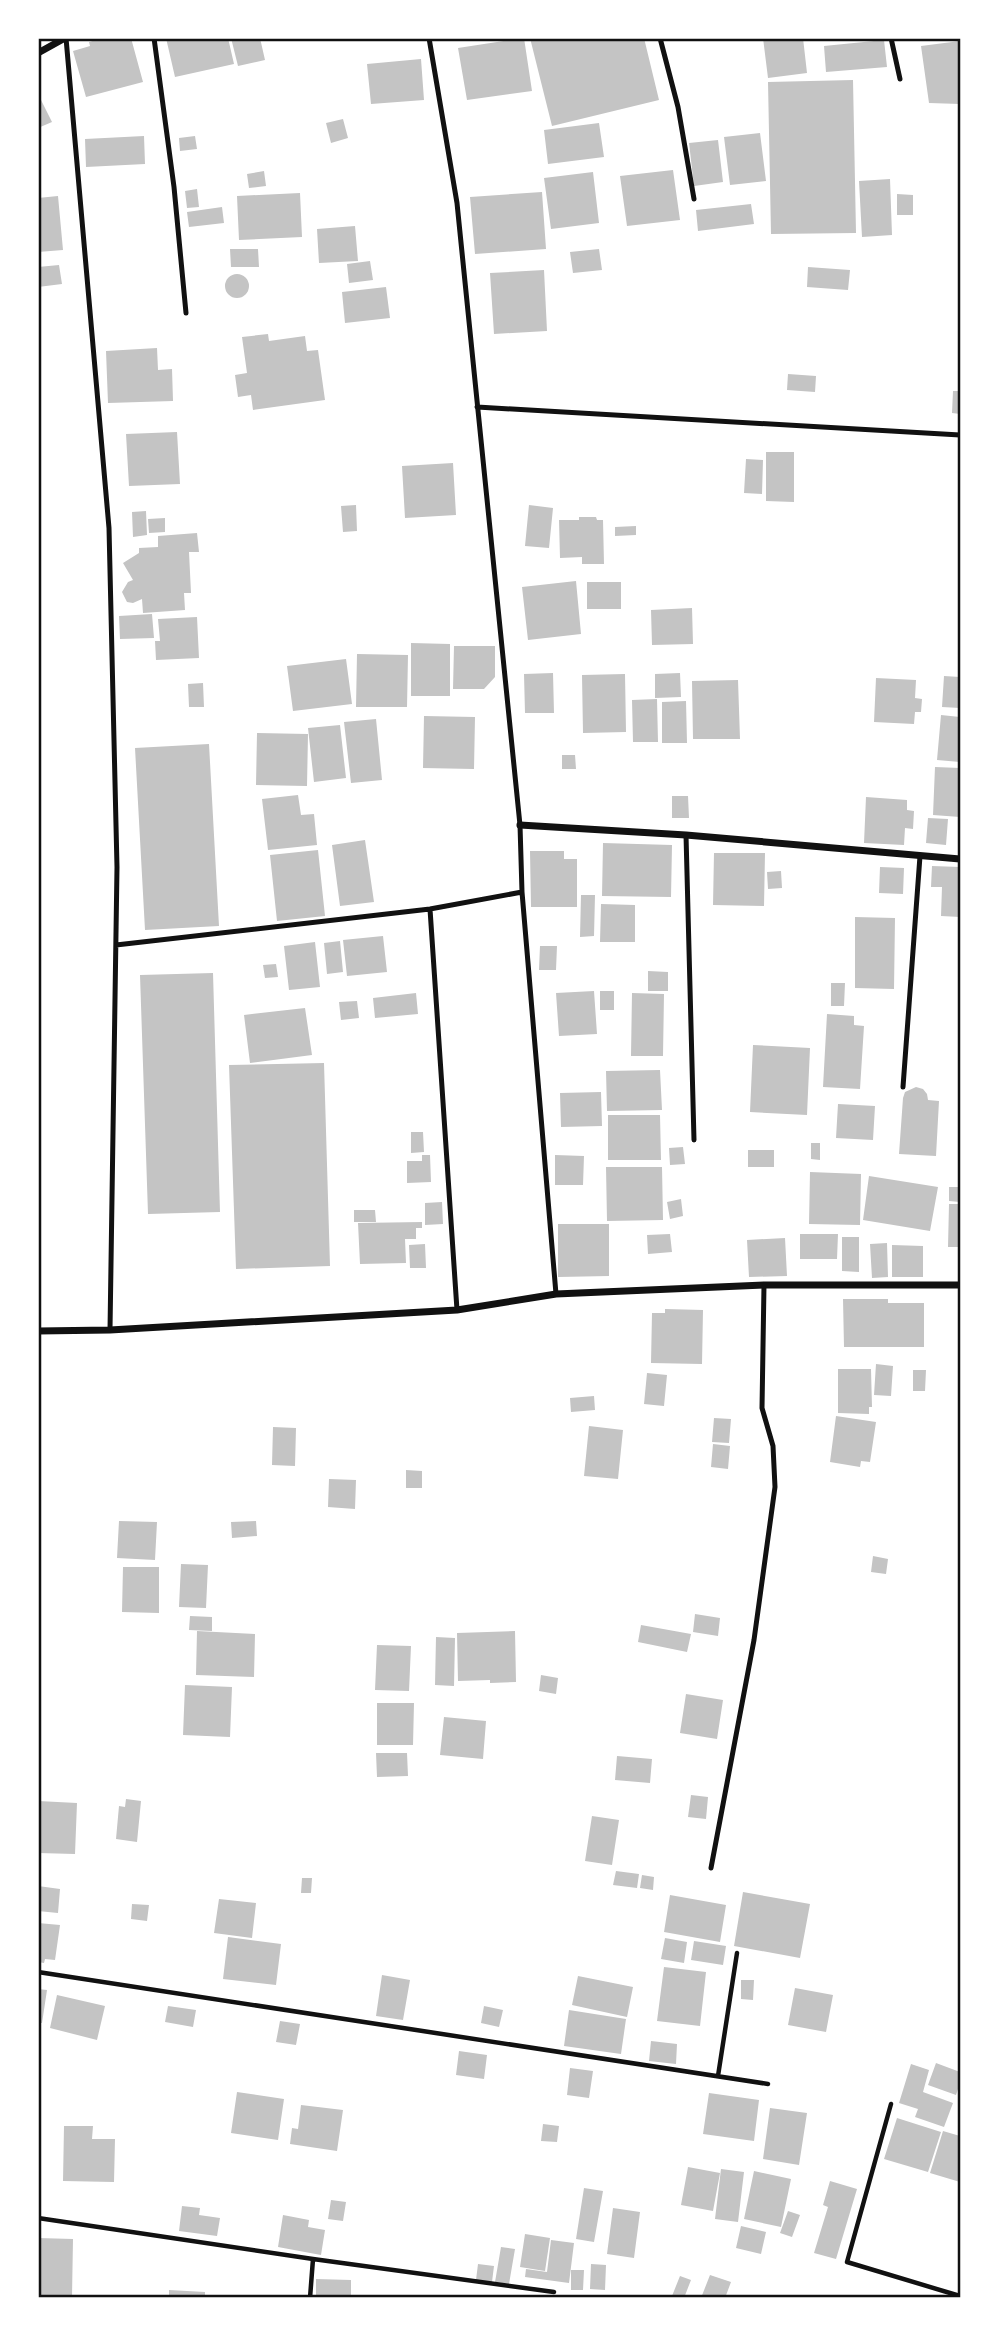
<svg xmlns="http://www.w3.org/2000/svg" width="999" height="2336" font-family="'Source Sans 3',sans-serif">
  <rect width="100%" height="100%" fill="#fff"/>
  <path fill="#c4c4c4" d="M103,38H131L143,82L86,97L73,51L90,46L89,42Z
    M166,38H228L234,64L175,77Z
    M231,38H260L265,60L238,66Z
    M524,38L532,91L467,100L458,48Z
    M530,38H644L659,100L552,126Z
    M763,38H803L807,73L768,78Z
    M884,40L887,67L826,72L824,46Z
    M960,41V104L929,103L921,46Z
    M421,59L424,100L371,104L367,64Z
    M853,80L856,233L771,234L768,82Z
    M38,94L52,122L38,128Z
    M343,119L348,138L331,143L326,123Z
    M599,123L604,157L548,164L544,130Z
    M760,133L766,181L730,185L724,137Z
    M144,136L145,164L86,167L85,139Z
    M195,136L197,149L180,151L179,138Z
    M718,140L723,182L694,186L689,143Z
    M673,170L680,220L627,226L620,176Z
    M264,171L266,186L249,188L247,174Z
    M593,172L599,223L551,229L544,178Z
    M890,179L892,235L862,237L859,181Z
    M197,189L199,207L187,208L185,191Z
    M542,192L546,249L475,254L470,197Z
    M300,193L302,237L239,240L237,196Z
    M897,194L913,195V215H897Z
    M58,196L63,250L38,252V198Z
    M751,204L754,224L698,231L696,210Z
    M222,207L224,223L189,227L187,212Z
    M355,226L358,261L319,263L317,229Z
    M230,249H258L259,267H231Z
    M599,249L602,270L573,273L570,252Z
    M370,261L373,280L349,283L347,264Z
    M59,265L62,284L38,287V267Z
    M808,267L850,270L848,290L807,287Z
    M544,270L547,331L494,334L490,273Z
    M225 286a12 12 0 1 1 24 0a12 12 0 1 1-24 0Z
    M386,287L390,318L345,323L342,292Z
    M268,334L269,341L305,336L307,351L318,350L325,400L253,410L251,395L238,397L235,375L247,373L242,337Z
    M157,348L158,370L172,369L173,401L108,403L106,351Z
    M788,374L816,376L815,392L787,390Z
    M953,391H960V414L952,413Z
    M177,432L180,484L129,486L126,434Z
    M766,452H794V502L766,501Z
    M746,459L763,460L762,494L744,493Z
    M453,463L456,515L405,518L402,466Z
    M356,505L357,531L343,532L341,506Z
    M529,505L553,508L549,548L525,546Z
    M146,511L147,535L133,537L132,512Z
    M579,517H596L597,520H603L604,564H582V557L560,558L559,520H579Z
    M165,518V532L149,533L148,519Z
    M636,526V535L615,536V527Z
    M197,533L199,552H189L191,593H184L185,610L143,613L142,599L133,603L127,602L122,592L128,582L133,580L123,563L139,553V548L158,547V536Z
    M576,581L581,634L528,640L522,587Z
    M587,582H621V609H587Z
    M692,608L693,644L652,645L651,610Z
    M152,614L154,638L120,639L119,616Z
    M197,617L199,658L156,660L155,641H160L158,619Z
    M411,643L450,644V696H411Z
    M454,646H495V677L484,689H453Z
    M357,654L408,655L407,707H356Z
    M346,659L352,704L293,711L287,666Z
    M553,673L554,713H525L524,674Z
    M680,673L681,697L655,698V674Z
    M625,674L626,732L583,733L582,675Z
    M944,676L960,677V708L942,707Z
    M876,678L916,680L915,698L922,699L921,712H915L914,724L874,722Z
    M738,680L740,739H693L692,681Z
    M203,683L204,707H189L188,684Z
    M657,699L658,742H633L632,700Z
    M686,701L687,743H662V702Z
    M941,715L960,717V762L937,760Z
    M424,716L475,717L474,769L423,768Z
    M376,719L382,780L351,783L344,722Z
    M340,725L346,778L314,782L308,728Z
    M257,733L308,734L307,786L256,785Z
    M209,744L219,926L145,930L135,748Z
    M562,755H575L576,769H562Z
    M935,767L960,768V817L933,815Z
    M298,795L301,815L314,814L317,845L268,850L262,799Z
    M672,796H688L689,818H672Z
    M866,797L907,800V810L914,811L913,829L905,828L904,845L864,843Z
    M928,818L948,819L946,845L926,843Z
    M365,840L374,902L340,906L332,845Z
    M603,843L672,845L671,897L602,896Z
    M318,850L325,916L277,921L270,855Z
    M530,851H564V859H577V907H531Z
    M714,853H765L764,906L713,905Z
    M932,866L960,867V917L941,916L942,887H931Z
    M880,867L904,868L903,894L879,893Z
    M781,871L782,888L768,889L767,872Z
    M581,895H595L594,936L580,937Z
    M601,904L635,905V942H600Z
    M855,917L895,918L894,989L855,988Z
    M383,936L387,972L347,976L343,940Z
    M340,941L343,972L327,974L324,943Z
    M315,942L320,987L289,990L284,946Z
    M540,946H557L556,970H539Z
    M276,964L278,977L265,978L263,965Z
    M648,971L668,972V991H648Z
    M213,973L220,1212L148,1214L140,975Z
    M831,983H845L844,1006H831Z
    M594,991L597,1034L559,1036L556,993Z
    M600,991H614V1010H600Z
    M416,993L418,1014L375,1018L373,998Z
    M632,993L664,994L663,1056H631Z
    M357,1001L359,1018L341,1020L339,1002Z
    M305,1008L312,1055L250,1063L244,1015Z
    M827,1014L854,1016V1025L864,1026L860,1089L823,1087Z
    M753,1045L810,1048L807,1115L750,1112Z
    M324,1063L330,1266L236,1269L229,1065Z
    M660,1070L662,1110L607,1111L606,1071Z
    M916,1087L923,1089L927,1094L928,1100L939,1101L936,1156L899,1154L903,1098L905,1092Z
    M601,1092L602,1126L561,1127L560,1093Z
    M838,1104L875,1106L873,1140L836,1138Z
    M608,1115H660L661,1160H608Z
    M411,1132H423L424,1152L411,1153Z
    M811,1143H820V1160L811,1159Z
    M683,1147L685,1164L670,1165L669,1148Z
    M748,1150H774V1167H748Z
    M422,1155H430L431,1182L407,1183V1161H422Z
    M555,1155L584,1156L583,1185H555Z
    M606,1167H662L663,1220L607,1221Z
    M810,1172L861,1174L860,1225L809,1224Z
    M869,1176L938,1187L930,1231L863,1220Z
    M949,1187H960V1202L949,1201Z
    M681,1199L683,1216L670,1219L667,1202Z
    M442,1202L443,1224L425,1225V1203Z
    M949,1204H960V1247H948Z
    M354,1210H375L376,1222H354Z
    M422,1222V1228H416V1239H405L406,1263L360,1264L358,1223Z
    M558,1224H609V1276L558,1277Z
    M670,1234L672,1252L648,1254L647,1235Z
    M800,1234H838L837,1259H800Z
    M842,1237H859V1272L842,1271Z
    M785,1238L787,1276L749,1277L747,1240Z
    M887,1243L888,1277L872,1278L870,1244Z
    M425,1244L426,1268H410L409,1245Z
    M892,1245L923,1246V1277H892Z
    M843,1299H888V1303H924V1347H844Z
    M665,1309L703,1310L702,1364L651,1363L652,1313H665Z
    M876,1364L893,1366L891,1396L874,1395Z
    M838,1369H871L872,1407H869V1414L838,1413Z
    M913,1370H926L925,1391H913Z
    M647,1373L667,1375L664,1406L644,1404Z
    M594,1396L595,1410L571,1412L570,1398Z
    M836,1416L876,1422L870,1462L861,1461L860,1467L830,1462Z
    M714,1418L731,1419L729,1443L712,1442Z
    M589,1426L623,1430L618,1479L584,1476Z
    M273,1427L296,1428L295,1466L272,1465Z
    M713,1444L730,1446L728,1469L711,1467Z
    M406,1470L422,1471V1488H406Z
    M329,1479L356,1480L355,1509L328,1507Z
    M119,1521L157,1522L155,1560L117,1558Z
    M256,1521L257,1536L232,1538L231,1522Z
    M873,1556L888,1559L886,1574L871,1572Z
    M181,1564L208,1565L206,1608L179,1607Z
    M123,1567H159V1613L122,1612Z
    M695,1614L720,1618L718,1636L693,1632Z
    M190,1616L212,1617V1631L189,1630Z
    M641,1625L691,1634L687,1652L638,1642Z
    M197,1631L255,1634L254,1677L196,1675Z
    M515,1631L516,1682L490,1683V1680L458,1681L457,1633Z
    M436,1637L455,1638L454,1686L435,1685Z
    M377,1645L411,1646L409,1691L375,1690Z
    M541,1675L558,1678L556,1694L539,1691Z
    M185,1685L232,1687L230,1737L183,1735Z
    M686,1694L723,1700L717,1739L680,1733Z
    M377,1703H414L413,1745H377Z
    M444,1717L486,1721L483,1759L440,1755Z
    M376,1753H407L408,1776L377,1777Z
    M617,1756L652,1759L650,1783L615,1780Z
    M691,1795L708,1797L706,1819L688,1817Z
    M126,1799L141,1801L137,1842L116,1839L119,1806L125,1807Z
    M38,1801L77,1803L75,1854L38,1853Z
    M592,1816L619,1820L612,1865L585,1861Z
    M616,1871L639,1874L637,1888L613,1885Z
    M642,1875L654,1877L653,1890L640,1888Z
    M302,1878H312L311,1893H301Z
    M38,1886L60,1889L58,1913L38,1911Z
    M743,1892L810,1904L800,1958L734,1946Z
    M670,1895L726,1905L720,1942L664,1932Z
    M219,1899L256,1903L252,1938L214,1933Z
    M132,1904L149,1905L147,1921L131,1919Z
    M38,1923L60,1925L55,1960L45,1959L44,1963L38,1962Z
    M228,1937L281,1944L276,1985L223,1979Z
    M665,1938L687,1942L684,1963L661,1959Z
    M694,1941L726,1946L723,1965L691,1960Z
    M664,1967L706,1972L700,2026L657,2021Z
    M382,1975L410,1980L403,2020L376,2016Z
    M578,1976L633,1987L627,2017L572,2005Z
    M741,1980H754L753,2000L741,1999Z
    M795,1988L833,1995L826,2032L788,2025Z
    M38,1989L47,1990L42,2023H38Z
    M57,1995L105,2006L97,2040L50,2028Z
    M168,2006L196,2010L193,2027L165,2022Z
    M484,2006L503,2010L499,2027L481,2023Z
    M569,2010L626,2019L621,2054L564,2046Z
    M280,2021L300,2024L296,2045L276,2042Z
    M651,2041L677,2044L676,2064L649,2061Z
    M459,2051L487,2055L484,2079L456,2075Z
    M936,2063L960,2072V2083L956,2095L928,2085Z
    M911,2064L929,2070L923,2092L953,2103L944,2127L915,2117L918,2109L899,2103Z
    M570,2068L593,2071L589,2098L567,2095Z
    M237,2092L284,2099L278,2140L231,2133Z
    M709,2093L759,2100L754,2141L703,2134Z
    M301,2105L343,2110L337,2151L290,2144L292,2128L298,2129Z
    M770,2108L807,2113L799,2165L763,2159Z
    M897,2118L941,2132L928,2172L884,2159Z
    M543,2124L559,2126L557,2142L541,2141Z
    M64,2126H93L92,2139H115L114,2182L63,2181Z
    M943,2131L960,2136V2182L930,2173Z
    M688,2167L720,2173L713,2211L681,2205Z
    M721,2169L744,2172L738,2222L715,2219Z
    M754,2171L791,2179L781,2227L744,2219Z
    M830,2181L857,2189L836,2259L814,2253L828,2207L823,2205Z
    M584,2188L603,2191L594,2242L576,2239Z
    M331,2200L346,2202L343,2221L328,2219Z
    M182,2206L200,2208L199,2215L220,2218L217,2236L179,2231Z
    M613,2208L640,2212L634,2258L607,2254Z
    M788,2211L800,2215L792,2237L780,2233Z
    M283,2215L309,2220L308,2227L325,2230L321,2255L278,2247Z
    M741,2226L766,2232L761,2254L736,2248Z
    M525,2234L550,2238L545,2271L520,2267Z
    M38,2238L73,2239L72,2297H38Z
    M551,2240L574,2243L569,2283L525,2277L526,2269L547,2272Z
    M501,2247L515,2249L509,2284L495,2282Z
    M478,2264L494,2266L492,2282L476,2280Z
    M591,2264L606,2265L605,2290L590,2289Z
    M571,2270H584L583,2290H571Z
    M710,2275L731,2282L725,2298H701Z
    M680,2276L691,2280L684,2298L672,2296Z
    M316,2279L351,2280V2298H316Z
    M169,2290L205,2292V2298H169Z"/>
  <g fill="none" stroke-linecap="round" stroke-linejoin="round">
    <path stroke="#111" stroke-width="4.5" d="M38,1972L768,2084
      M718,2076L737,1953
      M891,2104L847,2262L960,2296
      M38,2218L313,2259L554,2292
      M310,2298L313,2259"/>
    <path stroke="#111" stroke-width="5" d="M66,38L109,528L117,867L110,1330
      M154,38L174,187L186,313
      M429,38L457,203L520,825L522,892L556,1294
      M660,38L678,107L694,199
      M891,38L900,79
      M477,407L960,435
      M686,835L694,1140
      M430,909L457,1310
      M116,945L430,909L522,892
      M903,1087L920,856
      M711,1868L754,1640L775,1487L773,1446L762,1408L764,1285"/>
    <path stroke="#111" stroke-width="7" d="M38,53L65,38
      M520,825L686,835L960,859
      M38,1331L110,1330L457,1310L556,1294L764,1285H960"/>
  </g>
  <rect width="999" height="2336" fill="none" stroke="#ffffff" stroke-width="80"/>
  <rect x="40" y="40" width="919" height="2256" fill="none" stroke="#111" stroke-width="2.5"/>
</svg>
